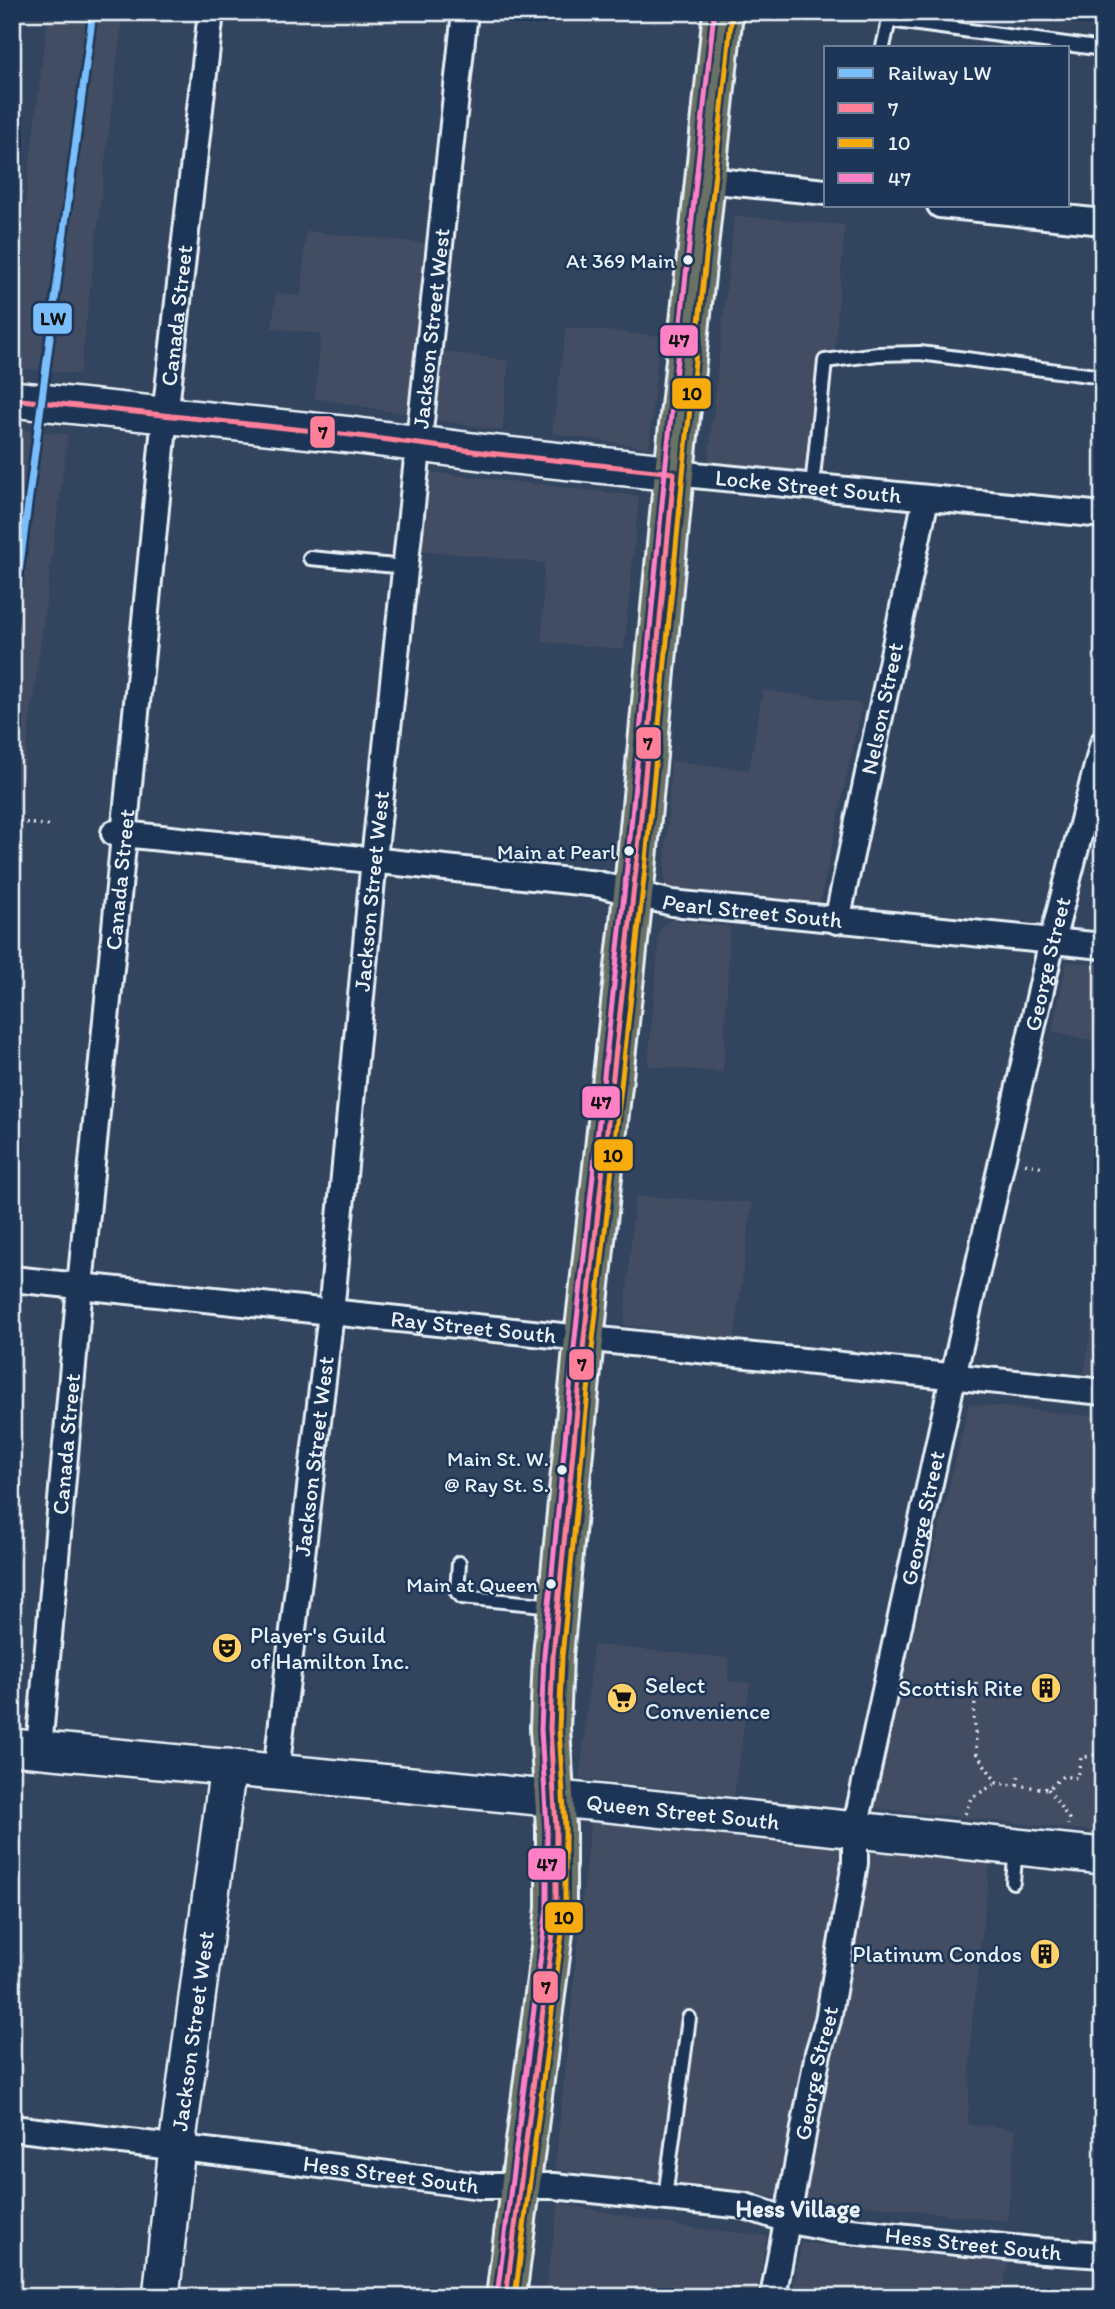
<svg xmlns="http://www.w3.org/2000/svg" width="1115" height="2309" font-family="Itim,sans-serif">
  <rect width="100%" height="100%" fill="#33445e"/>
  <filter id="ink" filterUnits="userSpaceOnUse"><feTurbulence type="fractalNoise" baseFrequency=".0143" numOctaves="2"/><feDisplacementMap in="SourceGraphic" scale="14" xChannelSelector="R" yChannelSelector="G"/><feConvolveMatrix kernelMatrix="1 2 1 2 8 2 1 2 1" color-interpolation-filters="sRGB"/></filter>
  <g filter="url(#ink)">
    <path fill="#424e63" d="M48,12H123L80,374L12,368V315Z
      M734,216L845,225L824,475L708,463Z
      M306,231L451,246L441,351L509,361L502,431L315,398L321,334L272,328L276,293L301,296Z
      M566,327L659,336L649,448L552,433Z
      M12,429L68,434L12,860Z
      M429,472L639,496L624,649L542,642L544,563L420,550Z
      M763,690L862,704L820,903L664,887L671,761L749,770Z
      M671,920L730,927L723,1072L648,1066L660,928Z
      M1067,962L1103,965V1043L1052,1031Z
      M635,1196L752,1203L734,1340L624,1325Z
      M1100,1268H1103V1376L1084,1375Z
      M969,1404L1103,1417V1832L872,1808Z
      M593,1645L729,1658L728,1681L750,1683L734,1796L580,1779Z
      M591,1813L848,1843L781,2198L555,2169Z
      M866,1848L990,1864L972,2022L968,2124L1016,2129L1007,2221L805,2198Z
      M559,2203L685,2227L767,2236L756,2297H544Z
      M801,2243L1008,2263L1002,2297H792Z"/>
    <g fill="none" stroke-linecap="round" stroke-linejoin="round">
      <g stroke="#e8f1f8" stroke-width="18">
        <path id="lane" d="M883,47L889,20L1103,49
          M812,487L825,361L878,354L920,353L1103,377
          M310,558L406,567
          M459,1563L457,1592L462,1597L554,1606
          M1013,1882L1016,1847
          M665,2197L689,2018"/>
      </g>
      <g stroke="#e8f1f8" stroke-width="30">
        <g id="street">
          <path d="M706,180L826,192"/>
          <path d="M940,205L1103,222"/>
          <path id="s1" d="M674,473L1103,515"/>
          <path id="s2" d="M114,833L598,884L672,903L1103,946"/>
          <path id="s3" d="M837,921L926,498"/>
          <path id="s4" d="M12,1279L1103,1392"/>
          <path id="s5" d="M39,1749L80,1286L165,416L211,12"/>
          <path id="s6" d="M276,1772L331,1313L374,859L465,12"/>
          <path id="s7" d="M12,2128L274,2159L480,2186H554L745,2206L787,2220L831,2229L1043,2251L1103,2255"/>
          <path id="s8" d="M773,2297L818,2053L828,2020L855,1863V1829L953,1377L1052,941L1103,743"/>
        </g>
      </g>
      <g stroke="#e8f1f8" stroke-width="40">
        <g id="secondary">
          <path d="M12,399L351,435L488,453L674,473"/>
          <path id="s9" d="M12,1747L600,1803L1103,1856"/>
          <path id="s10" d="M161,2297L177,2147L228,1767"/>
        </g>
      </g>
      <g stroke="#e8f1f8" stroke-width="44">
        <path id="primary" d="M506,2297L556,1909V1828L550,1728L553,1656L584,1339L637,859L674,473L723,12"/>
      </g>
      <path stroke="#e8f1f8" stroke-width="3.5" stroke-dasharray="2 5" stroke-linecap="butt" d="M12,821L51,826
        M1025,1164L1044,1167
        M976,1683L974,1719L977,1754L997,1783L1048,1789L1063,1776L1077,1778L1081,1758L1103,1753
        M1017,1785L1019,1773
        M1048,1789L1069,1819L1068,1825
        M965,1814L971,1798L997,1783"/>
      <use href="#lane" stroke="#1d3557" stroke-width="12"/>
      <use href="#street" stroke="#1d3557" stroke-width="24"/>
      <use href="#secondary" stroke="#1d3557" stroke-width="35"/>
      <use href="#primary" stroke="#6b7165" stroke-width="38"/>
      <g stroke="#1d3557" stroke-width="10">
        <path id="bus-1" d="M12,399L351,435L488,453L674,473L637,859L584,1339L553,1656L550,1728L556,1828V1909L506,2297"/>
      </g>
      <g stroke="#1d3557" stroke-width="10">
        <path id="bus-2" d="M515,2297L565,1910V1827L559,1728L562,1657L593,1340L646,860L683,474L732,13"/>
      </g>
      <g stroke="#1d3557" stroke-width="10">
        <path id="bus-3" d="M497,2296L547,1908V1828L541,1729L544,1655L575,1338L628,858L665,472L714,12"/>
      </g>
      <use href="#bus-1" stroke="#ff8098" stroke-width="5"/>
      <use href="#bus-2" stroke="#f8ab0d" stroke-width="5"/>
      <use href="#bus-3" stroke="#ff80c5" stroke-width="5"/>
      <g stroke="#1d3557" stroke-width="12">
        <path id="rail-1" d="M12,625L93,12"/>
      </g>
      <use href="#rail-1" stroke="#7abffc" stroke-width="7"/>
    </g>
  </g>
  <defs>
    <g id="theatre-disc" transform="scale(1.575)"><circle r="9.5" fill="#ffd166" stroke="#1d3557"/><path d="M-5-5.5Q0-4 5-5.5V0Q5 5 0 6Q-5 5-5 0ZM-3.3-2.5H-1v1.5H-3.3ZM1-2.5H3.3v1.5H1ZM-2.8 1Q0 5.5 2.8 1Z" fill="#111"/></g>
    <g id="building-disc" transform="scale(1.575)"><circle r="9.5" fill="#ffd166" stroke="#1d3557"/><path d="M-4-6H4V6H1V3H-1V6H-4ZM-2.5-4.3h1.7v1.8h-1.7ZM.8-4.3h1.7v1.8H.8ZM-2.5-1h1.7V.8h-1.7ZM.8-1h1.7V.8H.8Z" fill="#111"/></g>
    <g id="supermarket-disc" transform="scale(1.575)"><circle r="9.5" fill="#ffd166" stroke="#1d3557"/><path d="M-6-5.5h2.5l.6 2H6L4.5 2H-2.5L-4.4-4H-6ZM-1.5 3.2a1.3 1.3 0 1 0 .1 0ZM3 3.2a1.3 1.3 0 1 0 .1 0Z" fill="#111"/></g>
  </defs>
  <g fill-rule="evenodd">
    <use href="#theatre-disc" x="227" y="1648"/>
    <use href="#building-disc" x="1046" y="1688"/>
    <use href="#supermarket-disc" x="622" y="1698"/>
    <use href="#building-disc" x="1045" y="1954"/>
  </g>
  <g fill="#e8f1f8" stroke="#1d3557" stroke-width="2.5">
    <circle cx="688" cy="260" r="6"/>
    <circle cx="629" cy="851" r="6"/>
    <circle cx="562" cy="1470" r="6"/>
    <circle cx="551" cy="1584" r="6"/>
  </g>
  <g text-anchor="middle" stroke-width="5" stroke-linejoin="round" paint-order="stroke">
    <g font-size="21" fill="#e8f1f8" stroke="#1d3557" text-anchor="end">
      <text x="675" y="268">At 369 Main</text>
      <text x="616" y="859">Main at Pearl</text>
      <text x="549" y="1466">Main St. W.<tspan x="549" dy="26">@ Ray St. S.</tspan></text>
      <text x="538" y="1592">Main at Queen</text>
    </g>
    <g font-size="23" fill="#e8f1f8" stroke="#1d3557">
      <text dy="8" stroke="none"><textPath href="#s5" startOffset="1440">Canada Street</textPath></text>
      <text dy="8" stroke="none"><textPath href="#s6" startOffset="1452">Jackson Street West</textPath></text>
      <text dy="8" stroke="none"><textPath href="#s1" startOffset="135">Locke Street South</textPath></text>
      <text dy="8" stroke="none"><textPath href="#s3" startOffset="217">Nelson Street</textPath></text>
      <text dy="8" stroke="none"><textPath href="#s5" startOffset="873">Canada Street</textPath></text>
      <text dy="8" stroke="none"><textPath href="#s6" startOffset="886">Jackson Street West</textPath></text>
      <text dy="8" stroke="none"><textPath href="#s2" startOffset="644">Pearl Street South</textPath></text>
      <text dy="8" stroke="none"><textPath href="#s8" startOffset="1362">George Street</textPath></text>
      <text dy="8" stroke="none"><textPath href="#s4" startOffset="464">Ray Street South</textPath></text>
      <text dy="8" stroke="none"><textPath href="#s5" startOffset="306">Canada Street</textPath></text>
      <text dy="8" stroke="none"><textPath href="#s6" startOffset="318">Jackson Street West</textPath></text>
      <text dy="8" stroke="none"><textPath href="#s8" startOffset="794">George Street</textPath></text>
      <text dy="8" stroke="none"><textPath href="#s9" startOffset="674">Queen Street South</textPath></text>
      <text dy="8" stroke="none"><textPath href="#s10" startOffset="268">Jackson Street West</textPath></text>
      <text dy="8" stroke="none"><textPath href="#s8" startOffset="228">George Street</textPath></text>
      <text dy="8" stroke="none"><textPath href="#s7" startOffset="382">Hess Street South</textPath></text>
      <text dy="8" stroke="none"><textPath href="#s7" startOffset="970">Hess Street South</textPath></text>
    </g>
    <g font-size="23" fill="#e8f1f8" stroke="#1d3557" text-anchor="start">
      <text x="250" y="1643">Player's Guild<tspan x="250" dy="26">of Hamilton Inc.</tspan></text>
      <text x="645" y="1693">Select<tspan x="645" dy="26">Convenience</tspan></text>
      <text x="1023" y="1696" text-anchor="end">Scottish Rite</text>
      <text x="1022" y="1962" text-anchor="end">Platinum Condos</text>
    </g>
    <g font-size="24" font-weight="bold" fill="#e8f1f8" stroke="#1d3557">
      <text x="798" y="2217">Hess Village</text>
    </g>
  </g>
  <g stroke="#1d3557" stroke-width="2.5">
    <rect x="32" y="302" width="41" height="33" rx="7" fill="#7abffc"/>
    <rect x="659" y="324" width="40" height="33" rx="7" fill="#ff80c5"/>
    <rect x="671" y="377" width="41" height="33" rx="7" fill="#f8ab0d"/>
    <rect x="309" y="415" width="27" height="34" rx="7" fill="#ff8098"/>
    <rect x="635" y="726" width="27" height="34" rx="7" fill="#ff8098"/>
    <rect x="581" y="1085" width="40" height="34" rx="7" fill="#ff80c5"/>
    <rect x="593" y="1138" width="41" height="34" rx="7" fill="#f8ab0d"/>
    <rect x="568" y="1348" width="27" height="33" rx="7" fill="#ff8098"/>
    <rect x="527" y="1847" width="40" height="34" rx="7" fill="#ff80c5"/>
    <rect x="544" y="1901" width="40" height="33" rx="7" fill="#f8ab0d"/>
    <rect x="532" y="1970" width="27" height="34" rx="7" fill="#ff8098"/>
  </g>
  <g font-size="19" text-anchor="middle" font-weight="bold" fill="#111">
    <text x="53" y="325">LW</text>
    <text x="679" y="347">47</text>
    <text x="692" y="400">10</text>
    <text x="323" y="439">7</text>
    <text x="648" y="750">7</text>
    <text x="601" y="1109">47</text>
    <text x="613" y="1162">10</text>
    <text x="582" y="1371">7</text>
    <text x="547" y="1871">47</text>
    <text x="564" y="1924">10</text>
    <text x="546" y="1994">7</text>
  </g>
  <rect width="1115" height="2309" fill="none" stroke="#1d3557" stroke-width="42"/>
  <rect x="21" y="21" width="1073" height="2267" fill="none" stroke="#e8f1f8" stroke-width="2.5" filter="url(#ink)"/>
  <rect x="824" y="46" width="245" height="161" fill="#1d3557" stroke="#6e8097" stroke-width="2"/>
  <rect x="838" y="68" width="35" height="10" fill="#7abffc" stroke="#6e8097" stroke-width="2"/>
  <text x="888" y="80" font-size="21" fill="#e8f1f8">Railway LW</text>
  <rect x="838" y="103" width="35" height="10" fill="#ff8098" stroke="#6e8097" stroke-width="2"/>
  <text x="888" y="116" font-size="21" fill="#e8f1f8">7</text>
  <rect x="838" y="138" width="35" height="10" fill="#f8ab0d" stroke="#6e8097" stroke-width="2"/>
  <text x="888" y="150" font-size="21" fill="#e8f1f8">10</text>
  <rect x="838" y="173" width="35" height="10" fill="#ff80c5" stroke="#6e8097" stroke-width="2"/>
  <text x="888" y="186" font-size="21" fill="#e8f1f8">47</text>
</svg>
